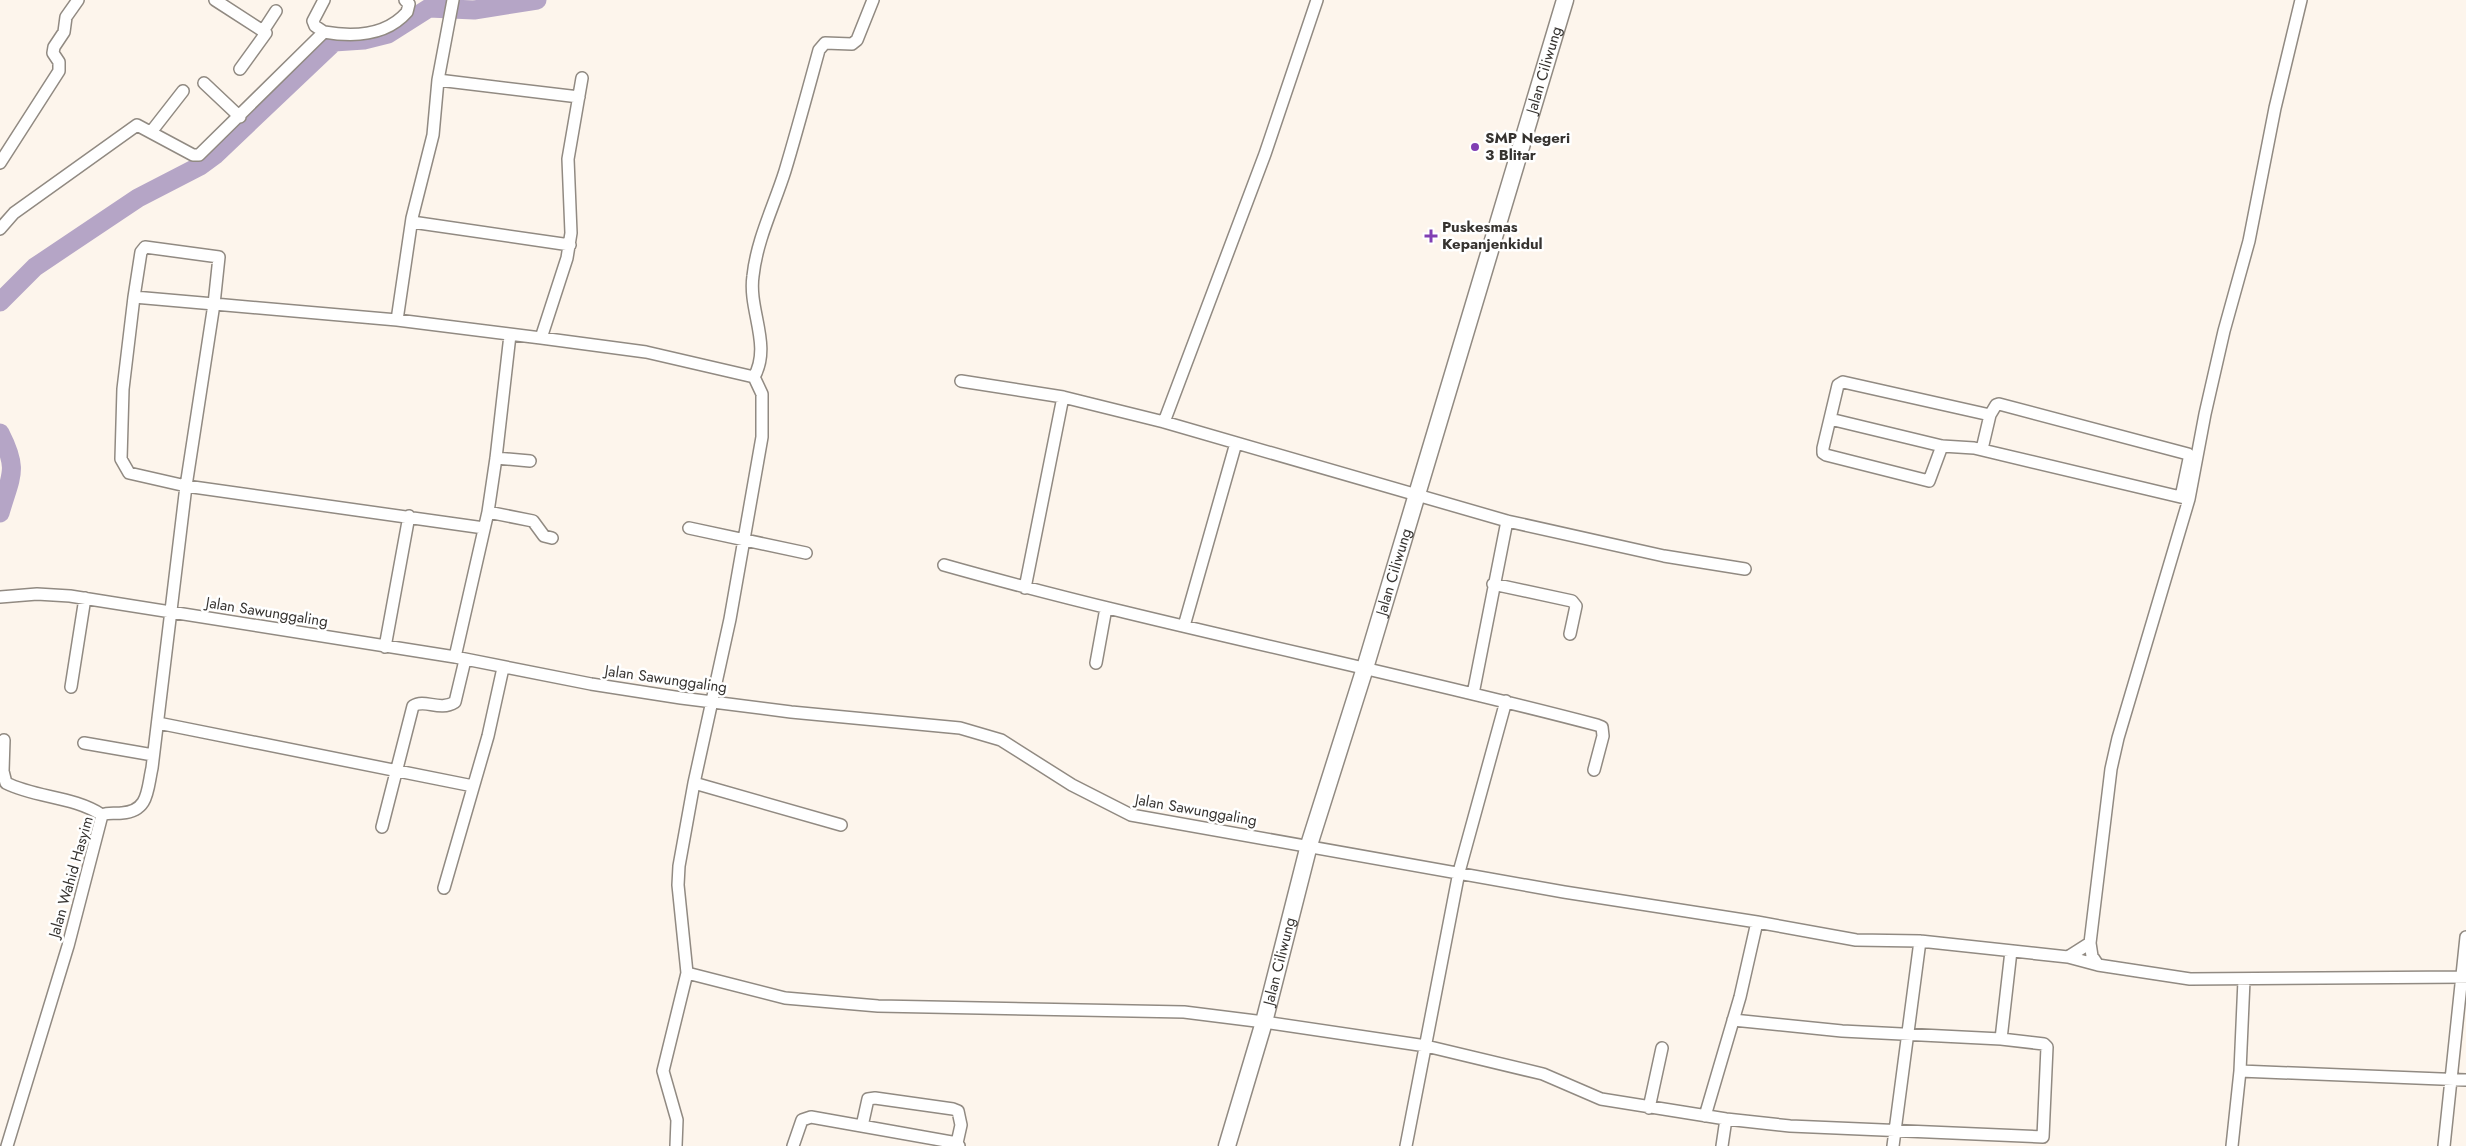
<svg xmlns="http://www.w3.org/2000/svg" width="2466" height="1146" font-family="Jost,sans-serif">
  <rect width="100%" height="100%" fill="#fdf5ec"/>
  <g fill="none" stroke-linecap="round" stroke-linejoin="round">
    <path stroke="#b5a5c6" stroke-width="19" d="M0,302L35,267L138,198L200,166L215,155L334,42L364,40L388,34L429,8L474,10L537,0
      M0,433C19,470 11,475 0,513"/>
    <g stroke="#918a82" stroke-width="14">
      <path id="minor" d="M215,0L266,33L240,69
        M873,0L857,40L852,44L825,43L819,50C808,90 797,131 785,171C774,206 757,239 753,276C748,310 772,345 754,377L762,394V437L730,619L694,783L679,866L678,885L687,973L785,998L878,1006L1184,1012L1264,1022L1426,1046L1543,1074L1601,1099L1726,1119L1790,1126L2043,1137L2047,1047L2044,1044L2001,1039
        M263,31L276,11
        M324,32C353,37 386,36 407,12L409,4L405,0
        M438,80L579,97
        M204,83L240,117
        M151,132L183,91
        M0,163L59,71V62L53,53L54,47L64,32L66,17L78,0
        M412,222L570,245
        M0,229L14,213L137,125L193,155H199L324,32L315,26L313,21L324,0
        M134,297L141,252L145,247L219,257L214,304L134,297L123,389L121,459L129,473L186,486L484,528
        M397,320L412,218L433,135L438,80L453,0
        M541,338L567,258L571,233L568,159L582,78
        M961,381L1063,397L1164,422L1507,521L1664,556L1745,569
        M1830,419L1942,446L1974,448L2189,499
        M1164,422L1265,154L1317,0
        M1942,446L1929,481L1826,455L1823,453V448L1838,385L1843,382L1990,415
        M1982,449L1990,415L1996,405L1999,404L2188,454L2189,459L2181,497
        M496,458L530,461
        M488,512L533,521L544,536L552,538
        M689,528L806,553
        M944,565C1160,626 1381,668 1597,725L1602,727L1603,736L1594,770
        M1493,584L1572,601L1576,606L1570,634
        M1025,588L1063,397
        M0,597L37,594L70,596L455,657L591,684L681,698L791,712L960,728L1001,740L1072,785L1131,815L1564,892L1757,922L1856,940L1920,941L2068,957L2098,965L2190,979L2466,977
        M1184,626L1236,443
        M385,647L409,516
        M455,657L488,512L496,458L510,335
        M1096,663L1106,608
        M71,687L85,598
        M1473,694L1507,521
        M158,723L473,786
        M4,740L3,771L6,783C36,798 73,796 102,815
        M84,743L153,755
        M694,783L841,825
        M102,815C109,812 115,814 122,813C149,811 147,790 152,768L186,486L214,304L397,320L541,338L646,352L754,377
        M382,827L413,706C425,698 439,712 455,702L465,660
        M444,888L488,736L503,668
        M2068,957L2090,943
        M2098,965L2092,956L2090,943L2111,769L2118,738L2189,499L2205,414L2224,331L2249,241L2275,108L2301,0
        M1733,1020L1842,1031L2001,1039L2011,951
        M2240,1071L2466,1080
        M1649,1108L1662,1048
        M1705,1116L1740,997L1757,922
        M862,1126L868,1099L875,1098L953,1109L958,1111L961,1125L957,1143
        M7,1146L68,946L102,815
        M676,1146L677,1120L663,1071L687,973
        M793,1146L802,1120L811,1117L957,1143L959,1146
        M1406,1146L1459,872L1506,701
        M1722,1146L1726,1119
        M1893,1146L1920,941
        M2232,1146L2240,1071L2244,980
        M2444,1146L2466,937"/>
    </g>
    <g stroke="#918a82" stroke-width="19">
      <g id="secondary">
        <path id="s1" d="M1227,1146L1264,1022L1309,845L1365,668L1565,0"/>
      </g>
    </g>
    <use href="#minor" stroke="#fff" stroke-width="11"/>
    <use href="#secondary" stroke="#fff" stroke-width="16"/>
  </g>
  <g fill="#803fb3" stroke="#fff" stroke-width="2">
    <circle cx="1475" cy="147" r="5"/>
    <path d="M1428.5 228.5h5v5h5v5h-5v5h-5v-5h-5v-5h5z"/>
  </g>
  <g text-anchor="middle" stroke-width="5" stroke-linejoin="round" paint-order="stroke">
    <g font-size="15" fill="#363330" stroke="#fff">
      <text dy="5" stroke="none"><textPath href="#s1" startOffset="1122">Jalan Ciliwung</textPath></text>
      <text dy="5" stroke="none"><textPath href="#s1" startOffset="598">Jalan Ciliwung</textPath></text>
      <text transform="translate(267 612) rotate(9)" y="5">Jalan Sawunggaling</text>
      <text transform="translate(666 679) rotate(8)" y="5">Jalan Sawunggaling</text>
      <text transform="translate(1196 810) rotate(10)" y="5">Jalan Sawunggaling</text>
      <text transform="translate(71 877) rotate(-74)" y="5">Jalan Wahid Hasyim</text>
      <text dy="5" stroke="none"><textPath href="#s1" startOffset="192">Jalan Ciliwung</textPath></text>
    </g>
    <g font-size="15" font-weight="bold" fill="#363330" stroke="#fff" text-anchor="start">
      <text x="1485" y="143">SMP Negeri<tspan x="1485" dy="17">3 Blitar</tspan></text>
      <text x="1442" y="232">Puskesmas<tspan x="1442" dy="17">Kepanjenkidul</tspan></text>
    </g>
  </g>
</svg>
